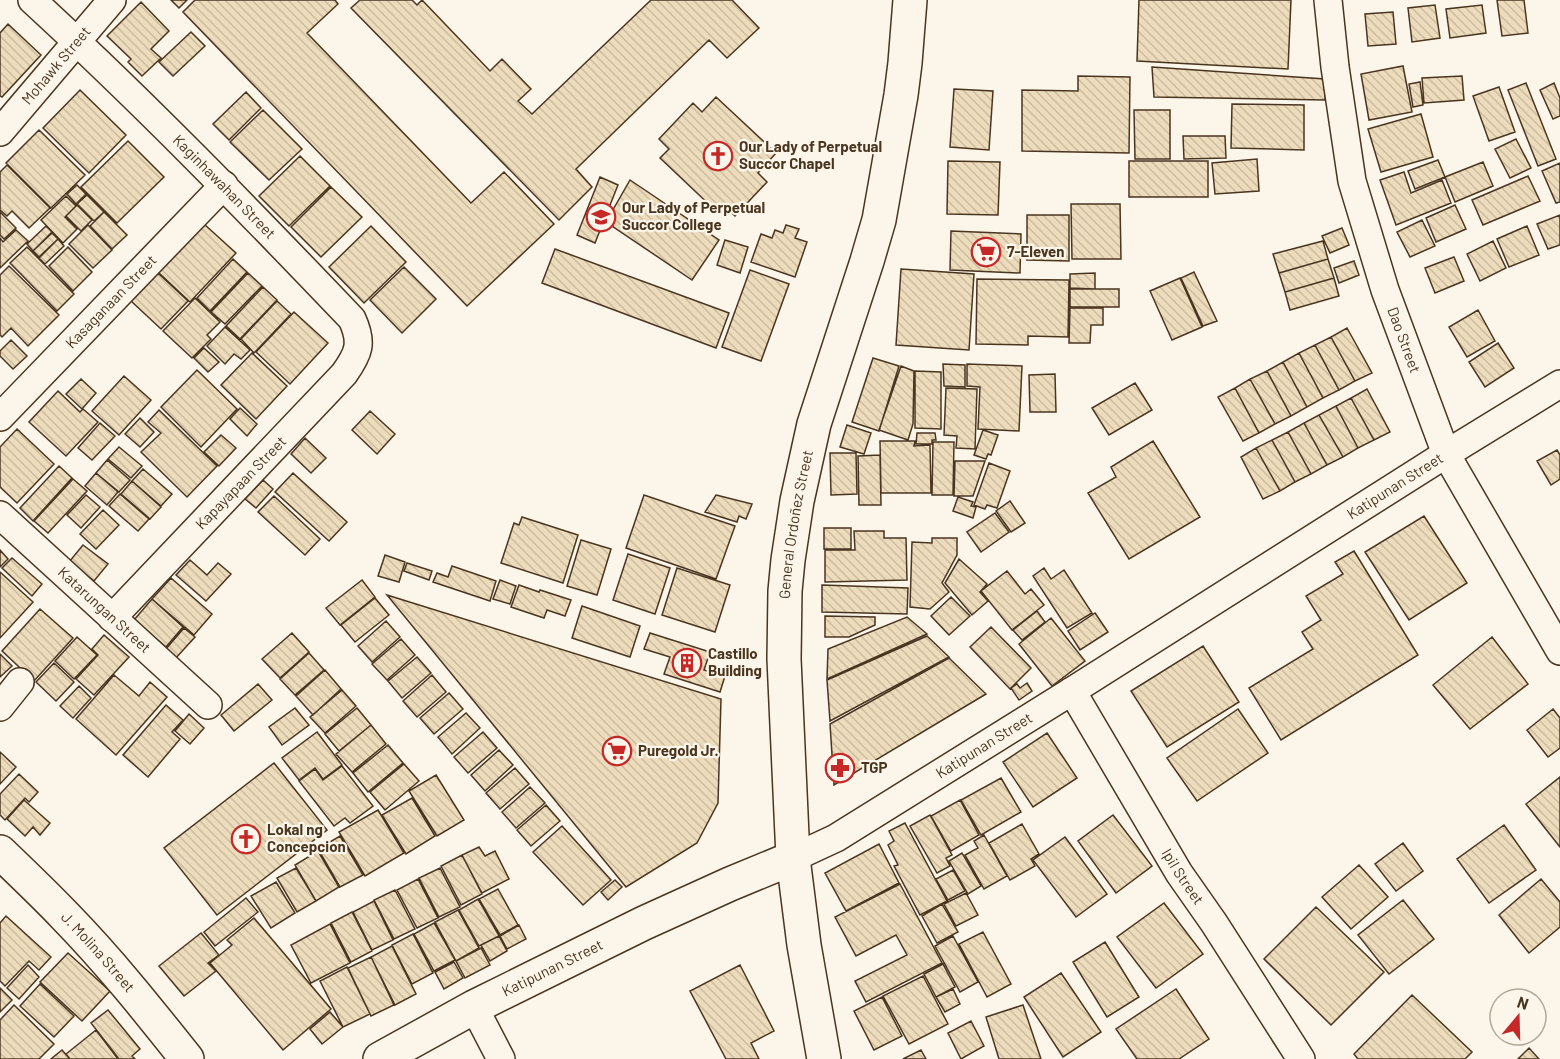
<svg xmlns="http://www.w3.org/2000/svg" width="1560" height="1059" font-family="Barlow,sans-serif">
  <defs>
    <pattern id="building-back-hatch" width="6" height="6" patternUnits="userSpaceOnUse" patternTransform="scale(1.5)"><rect width="6" height="6" fill="#ecdcbc"/><path d="M-1 5l2 2M0 0l6 6M5-1l2 2" fill="none" stroke="#ccbda1"/></pattern>
  </defs>
  <rect width="100%" height="100%" fill="#fbf6e9"/>
  <path fill="url(#building-back-hatch)" stroke="#4a3520" stroke-width="1.5" d="M171,0H187L179,8Z
    M195,0H335L338,4L307,33L471,203L504,172L554,224L467,306L183,12Z
    M360,0H412L417,5L422,0L490,71L502,59L531,89L518,101L532,114L651,0H732L759,28L727,58L709,40L576,169L592,187L559,220L351,8Z
    M1139,0H1291L1288,69L1137,61Z
    M1497,0H1524L1528,33L1502,36Z
    M141,2L169,31L151,49L161,58L142,76L128,62L131,59L107,36Z
    M1435,5L1440,38L1412,42L1408,8Z
    M1482,5L1486,33L1450,38L1446,9Z
    M1393,12L1396,44L1368,46L1365,14Z
    M8,24L41,55L2,97L0,96V33Z
    M191,32L205,46L173,76L159,62Z
    M1403,66L1412,112L1369,120L1361,74Z
    M1152,67L1325,79V100L1154,97Z
    M1078,76L1130,77L1129,153L1022,151V90L1078,91Z
    M1462,76L1464,100L1424,103L1422,78Z
    M1420,82L1423,105L1413,107L1409,84Z
    M1526,83L1556,159L1538,166L1508,90Z
    M1554,83L1560,98V116L1553,119L1540,90Z
    M1499,87L1515,132L1489,141L1473,96Z
    M954,89L993,91L989,150L950,147Z
    M80,90L126,135L89,173L43,128Z
    M246,92L261,108L229,140L213,124Z
    M716,97L776,153L758,173L767,182L735,216L722,204L716,211L660,158L669,149L659,139L693,103L702,112Z
    M1232,104L1304,105V150L1231,148Z
    M263,110L302,149L269,180L230,142Z
    M1134,110H1170V159H1135Z
    M1421,114L1433,157L1381,172L1368,129Z
    M39,130L85,175L51,208L6,163Z
    M1183,136H1225L1226,158L1184,159Z
    M1516,139L1531,168L1510,178L1495,149Z
    M128,141L164,177L117,223L81,187Z
    M300,156L330,186L289,226L259,196Z
    M1257,159L1259,191L1215,194L1212,163Z
    M1438,160L1445,177L1415,189L1408,171Z
    M948,161L1000,162L998,215L947,214Z
    M1129,161H1208V197H1129Z
    M1483,162L1493,186L1455,202L1445,177Z
    M1560,163V202L1556,203L1542,171Z
    M7,165L50,208L29,228L12,211L7,216L0,210V172Z
    M1404,172L1411,193L1442,180L1451,203L1396,225L1380,180Z
    M1528,176L1540,201L1483,225L1472,200Z
    M600,177L618,185L595,243L577,235Z
    M630,180L719,240L692,280L606,222Z
    M77,185L86,194L76,204L67,194Z
    M331,187L362,217L321,257L291,227Z
    M87,195L104,212L94,221L77,204Z
    M66,196L76,206L65,217L77,229L63,243L41,220Z
    M1071,204H1120L1121,259H1072Z
    M77,205L92,220L81,231L66,216Z
    M1455,205L1466,229L1436,242L1426,218Z
    M0,212L16,228L4,239L0,235Z
    M104,212L127,235L112,249L90,226Z
    M1027,215H1069V261L1027,260Z
    M1560,215V245L1548,249L1537,224Z
    M1422,220L1435,246L1410,257L1397,232Z
    M204,224L236,253L190,302L158,272Z
    M88,225L112,250L93,268L69,244Z
    M786,225L799,229L795,238L807,242L795,277L751,262L761,234L772,238L775,230L783,233Z
    M46,226L52,232L33,251L27,244Z
    M371,226L406,262L364,303L329,267Z
    M1527,226L1539,255L1509,267L1497,239Z
    M1342,228L1349,245L1330,253L1322,236Z
    M16,230L28,241L0,268V238L3,242Z
    M951,231L1021,234L1020,273L950,270Z
    M52,233L58,239L39,257L33,251Z
    M58,239L64,246L45,264L39,258Z
    M725,240L748,247L740,273L717,265Z
    M1323,241L1328,259L1279,273L1273,254Z
    M1493,241L1506,268L1480,281L1467,254Z
    M27,247L74,294L57,311L10,263Z
    M68,247L92,272L73,291L49,266Z
    M555,249L729,313L716,348L542,283Z
    M1454,257L1464,281L1435,293L1425,268Z
    M233,259L247,272L210,311L197,298Z
    M1328,259L1334,278L1285,292L1279,273Z
    M1354,261L1359,275L1339,283L1334,268Z
    M9,266L59,315L28,346L11,328L2,337L0,335V275Z
    M404,267L436,299L402,333L370,300Z
    M901,269L974,274L969,350L896,345Z
    M750,270L789,284L761,361L722,347Z
    M1194,272L1217,321L1203,326L1181,278Z
    M158,273L188,301L161,329L131,301Z
    M248,273L262,286L225,324L211,312Z
    M1095,273V289L1070,288V274Z
    M1180,278L1202,327L1172,340L1150,291Z
    M1334,278L1339,296L1290,310L1285,292Z
    M977,279L1069,280L1068,337L1028,336V345L976,344Z
    M263,287L277,300L240,339L226,326Z
    M1070,289H1119V307H1070Z
    M195,298L220,322L207,335L211,339L192,358L163,331Z
    M277,301L291,314L254,353L241,339Z
    M1070,308H1103V325H1091L1090,343H1069Z
    M1478,310L1495,341L1467,357L1449,327Z
    M294,312L328,343L290,384L256,352Z
    M225,327L250,350L241,359L234,354L225,364L207,346Z
    M1347,328L1372,373L1355,381L1331,337Z
    M1331,337L1355,381L1339,390L1315,345Z
    M11,340L27,356L13,369L0,356V351Z
    M1498,343L1514,368L1485,387L1469,362Z
    M1315,345L1339,390L1323,398L1299,353Z
    M204,348L219,362L208,372L194,358Z
    M252,353L287,386L256,419L221,385Z
    M1299,353L1323,398L1307,407L1283,362Z
    M873,358L899,366L879,431L852,422Z
    M1283,362L1307,407L1291,416L1267,371Z
    M943,364L965,365V387L944,386Z
    M967,364L1022,366L1019,431L978,429L980,387L967,386Z
    M901,366L914,371L913,424L908,440L879,430Z
    M197,370L237,409L201,447L161,407Z
    M915,371L941,372V429L915,428Z
    M1267,371L1291,416L1275,424L1250,379Z
    M1055,374L1056,412H1030L1029,375Z
    M124,376L151,400L119,435L92,411Z
    M81,379L96,393L82,409L66,394Z
    M1250,379L1275,424L1259,433L1235,388Z
    M1135,383L1152,410L1109,435L1092,408Z
    M946,388L977,389L975,449L956,448L957,436L944,435Z
    M1235,388L1259,433L1243,441L1218,397Z
    M1367,389L1390,432L1374,440L1351,398Z
    M58,391L80,412L83,409L98,422L66,456L29,422Z
    M1351,398L1374,440L1358,448L1336,406Z
    M1336,406L1358,448L1343,457L1319,415Z
    M240,408L257,424L247,436L230,419Z
    M159,410L217,466L187,497L141,452L161,433L148,422Z
    M370,411L395,434L377,454L352,430Z
    M1319,415L1343,457L1327,465L1304,423Z
    M140,418L154,432L140,447L125,434Z
    M100,423L115,436L92,460L78,448Z
    M1304,423L1327,465L1311,474L1288,432Z
    M847,425L871,433L864,454L840,447Z
    M17,429L54,464L17,503L0,487V447Z
    M983,430L998,435L991,455L988,454L986,459L974,455Z
    M1288,432L1311,474L1295,482L1272,440Z
    M917,433H935L936,440H932V444H916Z
    M221,435L236,448L219,466L204,452Z
    M305,438L326,458L311,473L291,454Z
    M1272,440L1295,482L1280,491L1256,448Z
    M880,441H915L914,446L930,445L931,493H881Z
    M1153,441L1200,517L1129,559L1088,493L1116,477L1111,467Z
    M933,442H954L953,495H932Z
    M119,447L142,466L131,478L108,459Z
    M1256,448L1280,491L1263,499L1241,457Z
    M1557,450L1560,455V479L1551,485L1537,461Z
    M830,453H856L857,494L831,495Z
    M880,455L881,505H859L858,456Z
    M107,460L130,480L119,492L96,473Z
    M955,461H985L973,496H954Z
    M989,463L1010,471L997,508L987,505L985,509L974,505Z
    M59,466L72,478L33,521L20,508Z
    M143,469L172,494L161,506L132,481Z
    M96,473L118,492L107,505L85,486Z
    M293,473L347,522L329,541L275,492Z
    M73,479L87,491L48,533L34,521Z
    M263,480L273,489L256,508L245,499Z
    M132,481L161,507L150,519L121,494Z
    M120,494L149,519L138,531L109,506Z
    M86,495L100,507L81,528L67,515Z
    M644,495L735,526L716,579L626,548Z
    M716,495L752,504L746,519L739,516L737,522L705,512Z
    M274,496L320,539L305,555L258,512Z
    M958,497L973,502L971,506L976,507L973,518L953,511Z
    M1010,501L1025,523L1011,532L996,511Z
    M103,510L119,525L96,549L80,534Z
    M995,513L1009,532L981,552L967,532Z
    M1424,516L1467,583L1409,620L1365,552Z
    M522,517L578,535L563,583L501,563L514,523L519,525Z
    M824,528H851V549H824Z
    M854,531H884V538H906L907,580L825,582V550H855Z
    M932,538H957V555L942,583L949,592L930,609L910,607L912,542L932,543Z
    M581,540L611,549L597,595L567,586Z
    M83,545L108,564L94,581L69,562Z
    M0,550L8,559L0,567Z
    M1354,551L1418,655L1281,740L1249,688L1313,649L1302,632L1321,620L1306,596L1343,574L1335,562Z
    M628,554L670,568L655,614L613,600Z
    M385,555L405,562L399,582L378,576Z
    M12,558L42,584L32,596L2,568Z
    M959,559L987,584L980,592L988,601L972,615L945,583Z
    M190,560L207,575L218,563L231,574L206,601L176,575Z
    M407,563L432,571L429,580L404,571Z
    M452,566L496,581L490,601L433,582L437,573L448,577Z
    M677,568L730,585L715,632L662,615Z
    M1044,568L1051,579L1064,570L1092,613L1067,628L1033,576Z
    M1007,571L1025,594L1031,589L1044,605L1012,630L981,591Z
    M0,572L33,602L0,638Z
    M171,578L212,614L194,635L152,599Z
    M362,580L375,597L340,625L326,608Z
    M500,580L516,586L510,604L493,599Z
    M519,585L539,592L540,590L571,600L565,616L547,610L544,618L511,607Z
    M822,585L908,588L907,614L822,612Z
    M387,595L721,699L718,803L697,843L626,887Z
    M951,597L970,616L949,635L931,616Z
    M375,598L389,615L355,642L341,625Z
    M152,599L183,627L166,647L134,620Z
    M582,606L640,626L630,657L572,638Z
    M40,609L73,638L34,681L2,651Z
    M1037,611L1045,622L1022,640L1013,630Z
    M1095,613L1108,632L1080,650L1068,631Z
    M825,616L875,617V625L849,637H825Z
    M907,617L927,634L827,679L828,649Z
    M1051,618L1085,661L1052,686L1019,644Z
    M386,621L400,637L372,662L358,646Z
    M991,627L1031,668L1010,689L970,647Z
    M184,628L195,637L175,659L165,650Z
    M292,633L309,652L280,678L262,659Z
    M650,633L710,652L704,670L725,676L720,692L664,674L670,657L644,649Z
    M104,635L129,657L94,695L76,679L98,655L92,649Z
    M927,636L949,657L830,721L827,680Z
    M77,637L97,655L74,679L55,661Z
    M1492,637L1528,684L1470,729L1433,685Z
    M401,639L415,655L387,680L372,664Z
    M1203,646L1239,702L1167,747L1131,691Z
    M309,653L324,670L295,695L280,679Z
    M0,654L12,666L0,677Z
    M417,657L431,673L402,698L388,681Z
    M949,658L986,694L834,785L830,724Z
    M54,663L74,682L56,701L36,682Z
    M325,670L341,689L313,715L296,696Z
    M114,675L139,696L150,682L167,697L116,755L76,719Z
    M432,675L446,692L417,717L403,701Z
    M1027,683L1032,691L1019,700L1011,688L1017,684L1020,688Z
    M258,684L272,700L234,731L221,715Z
    M79,686L91,698L73,718L60,706Z
    M342,690L356,706L325,733L310,717Z
    M449,693L463,709L434,734L420,718Z
    M166,705L183,720L172,732L180,739L148,777L123,755Z
    M295,708L309,725L282,745L269,727Z
    M357,708L371,725L339,751L325,734Z
    M1238,709L1268,753L1197,801L1167,758Z
    M1553,709L1560,718V748L1548,757L1527,730Z
    M466,713L480,728L452,754L438,737Z
    M189,714L204,728L190,744L175,731Z
    M371,725L386,744L352,772L336,754Z
    M317,732L342,765L323,779L315,768L299,780L282,758Z
    M483,732L497,748L468,773L454,757Z
    M1047,733L1077,778L1033,807L1003,762Z
    M388,745L403,763L368,792L353,773Z
    M499,750L513,765L485,791L471,775Z
    M0,752L16,767L0,784Z
    M274,763L327,830L217,915L164,848Z
    M404,764L419,781L385,810L370,792Z
    M342,766L373,806L350,823L345,818L334,826L299,781L315,769L323,780Z
    M515,768L529,784L500,809L486,793Z
    M19,774L38,792L29,802L25,798L5,820L0,815V794Z
    M436,775L464,820L437,836L409,791Z
    M1560,777V847L1526,804Z
    M1001,778L1021,812L981,835L961,800Z
    M530,787L545,803L516,828L502,812Z
    M412,798L435,836L406,854L382,815Z
    M24,800L50,823L40,835L33,827L25,836L7,819Z
    M960,800L979,835L951,851L931,816Z
    M546,805L560,821L531,846L517,830Z
    M378,810L404,853L365,876L339,832Z
    M930,815L952,855L946,858L950,866L937,873L910,826Z
    M1113,815L1152,866L1116,893L1078,841Z
    M905,823L947,901L920,915L894,866L898,865L888,845L894,841L889,831Z
    M1022,824L1039,854L1031,859L1035,866L1010,880L989,843Z
    M1504,825L1536,870L1489,903L1457,859Z
    M562,826L611,880L583,905L533,852Z
    M984,835L1007,876L984,889L965,855L978,848L974,841Z
    M340,836L363,875L340,887L318,849Z
    M1065,837L1107,894L1076,917L1033,860Z
    M1403,843L1423,871L1396,891L1375,864Z
    M879,844L899,883L846,911L825,873Z
    M479,847L485,856L495,851L509,879L482,893L462,855Z
    M318,851L339,887L316,901L295,865Z
    M962,853L981,886L968,894L949,861Z
    M462,855L482,894L461,905L441,866Z
    M1359,865L1388,897L1351,929L1322,897Z
    M296,868L316,901L297,912L277,878Z
    M440,868L460,907L439,917L419,878Z
    M953,870L965,891L948,900L936,879Z
    M418,879L438,918L417,928L397,890Z
    M1541,879L1560,902V927L1529,953L1499,915Z
    M615,880L622,887L608,900L601,892Z
    M276,882L295,913L271,928L251,896Z
    M900,884L942,963L866,1002L855,981L907,955L896,935L856,956L835,917Z
    M498,889L518,925L500,935L479,899Z
    M395,890L415,929L394,939L374,900Z
    M966,893L978,915L956,926L944,904Z
    M246,898L258,912L215,946L204,932Z
    M478,899L499,936L479,946L459,910Z
    M1403,900L1434,939L1389,974L1358,935Z
    M374,901L393,940L372,950L353,912Z
    M1164,903L1203,954L1156,988L1117,937Z
    M942,904L958,932L937,943L922,916Z
    M1316,907L1384,972L1331,1025L1264,959Z
    M458,910L479,948L456,961L435,922Z
    M352,912L372,951L351,962L331,923Z
    M6,916L51,957L39,970L29,961L5,986L0,981V923Z
    M254,918L331,1009L283,1050L210,963L232,945L227,940Z
    M434,923L455,960L434,971L414,934Z
    M330,924L350,963L311,983L291,945Z
    M519,925L526,939L507,949L500,936Z
    M983,932L1011,984L987,997L959,944Z
    M201,933L219,955L208,963L216,971L184,996L159,966Z
    M413,934L433,973L412,984L392,945Z
    M499,936L507,951L490,961L481,945Z
    M953,936L978,982L960,992L935,946Z
    M1105,942L1139,997L1107,1017L1073,962Z
    M392,946L416,994L395,1005L371,957Z
    M481,948L490,965L465,978L456,961Z
    M68,953L110,991L82,1021L40,982Z
    M371,957L394,1005L371,1016L348,968Z
    M454,962L463,978L444,989L435,972Z
    M943,964L955,987L936,997L924,974Z
    M28,965L39,977L19,999L7,988Z
    M740,965L774,1031L751,1043L759,1059H726L690,991Z
    M347,967L370,1014L343,1027L320,981Z
    M1061,973L1101,1032L1063,1057L1024,997Z
    M923,976L948,1024L909,1044L883,996Z
    M40,984L74,1016L54,1037L20,1006Z
    M0,988L12,1000L0,1012Z
    M953,989L960,1004L945,1012L936,997Z
    M1176,989L1209,1039L1179,1059H1137L1116,1029Z
    M1412,995L1472,1052L1465,1059H1358L1354,1054Z
    M882,997L902,1036L874,1050L854,1011Z
    M14,1005L54,1044L39,1059H0V1020Z
    M1023,1005L1041,1059H999L986,1017Z
    M108,1010L140,1049L132,1056L135,1059H119L91,1023Z
    M330,1012L343,1027L322,1044L310,1029Z
    M971,1021L984,1046L961,1059L948,1033Z
    M96,1030L118,1059H70L66,1054Z
    M1529,1048L1539,1059H1518Z
    M62,1050L70,1059H51Z
    M921,1050L926,1059H903Z"/>
  <g fill="none" stroke-linecap="round" stroke-linejoin="round">
    <g stroke="#4a3520" stroke-width="30">
      <g id="street">
        <path id="s1" d="M32,0C143,102 248,210 352,319C363,343 359,353 344,374L112,618"/>
        <path id="s2" d="M1328,0L1335,67L1352,181L1385,290L1446,454L1560,651"/>
        <path id="s3" d="M0,132L112,0"/>
        <path id="s4" d="M0,417L224,185"/>
        <path id="s5" d="M0,515L208,705"/>
        <path id="s6" d="M1072,691L1179,873L1214,923L1301,1059"/>
        <path d="M0,707L20,682"/>
        <path id="s7" d="M793,858L836,838L1072,691L1446,454L1560,384"/>
        <path d="M474,1007L501,1059"/>
      </g>
    </g>
    <g stroke="#4a3520" stroke-width="36">
      <g id="secondary">
        <path id="s8" d="M0,852C22,873 44,894 65,916C109,961 148,1010 187,1059"/>
        <path id="s9" d="M380,1059L474,1007L644,923L730,884L793,858"/>
        <path id="s10" d="M824,1059L804,945L793,858L784,659L785,591L788,560L797,501L814,424L867,261L879,220L901,95L905,63L910,0"/>
      </g>
    </g>
    <use href="#street" stroke="#fbf6e9" stroke-width="27"/>
    <use href="#secondary" stroke="#fbf6e9" stroke-width="33"/>
  </g>
  <defs>
    <g id="church-ring" transform="scale(1.5)"><circle r="9.5" fill="#fbf6e9" stroke="#c62828" stroke-width="1.5"/><path d="M-1.2-6h2.4v3.5h3.3v2.4h-3.3V6h-2.4V-.1h-3.3v-2.4h3.3Z" fill="#c62828"/></g>
    <g id="university-ring" transform="scale(1.5)"><circle r="9.5" fill="#fbf6e9" stroke="#c62828" stroke-width="1.5"/><path d="M0-5L7-2L0 1L-7-2ZM-4 1L0 2.5L4 1V4Q0 6-4 4Z" fill="#c62828"/></g>
    <g id="supermarket-ring" transform="scale(1.5)"><circle r="9.5" fill="#fbf6e9" stroke="#c62828" stroke-width="1.5"/><path d="M-6-5.5h2.5l.6 2H6L4.5 2H-2.5L-4.4-4H-6ZM-1.5 3.2a1.3 1.3 0 1 0 .1 0ZM3 3.2a1.3 1.3 0 1 0 .1 0Z" fill="#c62828"/></g>
    <g id="building-ring" transform="scale(1.5)"><circle r="9.5" fill="#fbf6e9" stroke="#c62828" stroke-width="1.5"/><path d="M-4-6H4V6H1V3H-1V6H-4ZM-2.5-4.3h1.7v1.8h-1.7ZM.8-4.3h1.7v1.8H.8ZM-2.5-1h1.7V.8h-1.7ZM.8-1h1.7V.8H.8Z" fill="#c62828"/></g>
    <g id="pharmacy-ring" transform="scale(1.5)"><circle r="9.5" fill="#fbf6e9" stroke="#c62828" stroke-width="1.5"/><path d="M-2-6h4v4h4v4h-4v4h-4v-4h-4v-4h4Z" fill="#c62828"/></g>
  </defs>
  <g fill-rule="evenodd">
    <use href="#church-ring" x="718" y="156"/>
    <use href="#university-ring" x="601" y="217"/>
    <use href="#supermarket-ring" x="986" y="252"/>
    <use href="#building-ring" x="687" y="663"/>
    <use href="#supermarket-ring" x="617" y="751"/>
    <use href="#pharmacy-ring" x="840" y="768"/>
    <use href="#church-ring" x="246" y="839"/>
  </g>
  <g text-anchor="middle" stroke-width="4.5" stroke-linejoin="round" paint-order="stroke">
    <g font-size="15" fill="#4a3520" stroke="#fbf6e9">
      <text dy="5" stroke="none"><textPath href="#s3" startOffset="87">Mohawk Street</textPath></text>
      <text dy="5" stroke="none"><textPath href="#s1" startOffset="268">Kaginhawahan Street</textPath></text>
      <text dy="5" stroke="none"><textPath href="#s4" startOffset="160">Kasaganaan Street</textPath></text>
      <text dy="5" stroke="none"><textPath href="#s2" startOffset="350">Dao Street</textPath></text>
      <text transform="translate(241 483) rotate(-46)" y="5">Kapayapaan Street</text>
      <text dy="5" stroke="none"><textPath href="#s7" startOffset="708">Katipunan Street</textPath></text>
      <text dy="5" stroke="none"><textPath href="#s10" startOffset="538">General Ordoñez Street</textPath></text>
      <text dy="5" stroke="none"><textPath href="#s5" startOffset="141">Katarungan Street</textPath></text>
      <text dy="5" stroke="none"><textPath href="#s7" startOffset="222">Katipunan Street</textPath></text>
      <text dy="5" stroke="none"><textPath href="#s6" startOffset="216">Ipil Street</textPath></text>
      <text dy="5" stroke="none"><textPath href="#s8" startOffset="140">J. Molina Street</textPath></text>
      <text dy="5" stroke="none"><textPath href="#s9" startOffset="195">Katipunan Street</textPath></text>
    </g>
    <g font-size="15" font-weight="bold" fill="#4a3520" stroke="#fbf6e9" text-anchor="start">
      <text x="739" y="152">Our Lady of Perpetual<tspan x="739" dy="17">Succor Chapel</tspan></text>
      <text x="622" y="213">Our Lady of Perpetual<tspan x="622" dy="17">Succor College</tspan></text>
      <text x="1007" y="257">7-Eleven</text>
      <text x="708" y="659">Castillo<tspan x="708" dy="17">Building</tspan></text>
      <text x="638" y="756">Puregold Jr.</text>
      <text x="861" y="773">TGP</text>
      <text x="267" y="835">Lokal ng<tspan x="267" dy="17">Concepcion</tspan></text>
    </g>
  </g>
  <g transform="translate(1518 1017) rotate(19)"><circle r="28" fill="#fbf6e9" stroke="#b4a999" stroke-width="1.5"/>
  <path d="M0-4.5L10 22L0 15L-10 22Z" fill="#c62828"/>
  <text y="-9" font-size="16" font-weight="bold" text-anchor="middle" fill="#4a3520">N</text>
  </g>
</svg>
